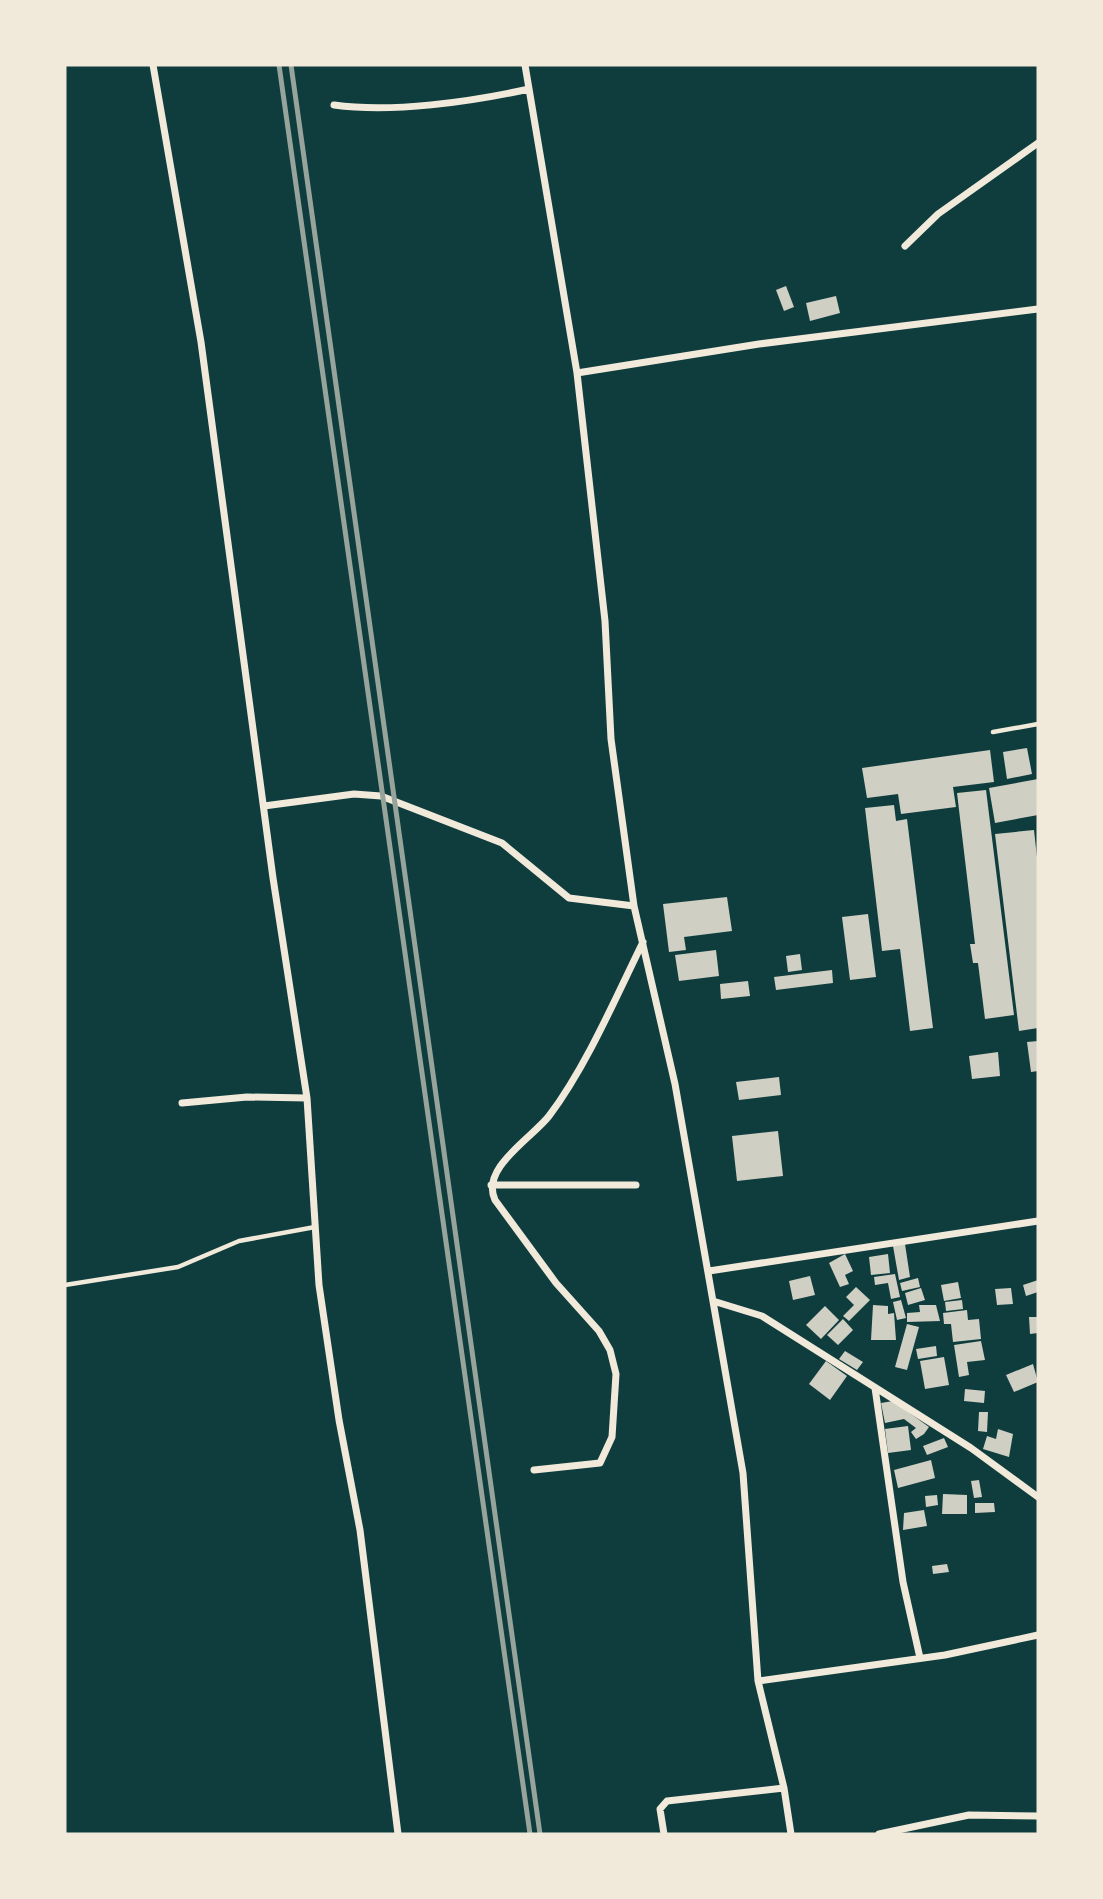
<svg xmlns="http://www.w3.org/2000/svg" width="1103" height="1899" font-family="'Fira Sans',sans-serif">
  <rect width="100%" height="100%" fill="#0f3d3e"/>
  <path fill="#cfcfc3" d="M786,286L794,307L784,311L776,290Z
    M836,296L840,313L810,321L806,303Z
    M1027,748L1032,774L1007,779L1003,752Z
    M990,750L994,782L953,787L956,807L901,814L898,794L867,798L862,768Z
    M1038,779V815L995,823L989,788Z
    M986,790L1014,1015L985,1019L978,963H973L970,944H975L957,793Z
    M894,805L896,821L907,819L933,1028L910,1031L900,949L882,951L865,808Z
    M1034,830L1038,867V1028L1019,1031L995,834Z
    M727,897L732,931L684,937L686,950L669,952L663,904Z
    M868,914L876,977L850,980L842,917Z
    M716,950L719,976L679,981L675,955Z
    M800,954L802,970L788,972L786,956Z
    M832,970L833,983L776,990L774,977Z
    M748,981L750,996L721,999L720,984Z
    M1038,1041V1071L1031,1072L1027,1042Z
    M998,1052L1000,1076L972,1079L969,1056Z
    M779,1077L781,1095L739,1100L736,1082Z
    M778,1131L783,1176L737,1181L732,1136Z
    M905,1244L910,1277L899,1280L893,1246Z
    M845,1254L853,1271L845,1275L849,1284L840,1287L829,1263Z
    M888,1254L890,1273L871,1275L869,1257Z
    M895,1274L900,1297L891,1299L888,1283L875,1285L874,1277Z
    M810,1276L815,1295L793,1300L789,1281Z
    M918,1278L920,1287L902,1291L900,1283Z
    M1038,1280V1292L1026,1296L1023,1285Z
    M958,1282L961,1298L944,1301L941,1285Z
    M856,1287L870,1300L849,1321L843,1316L854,1305L846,1297Z
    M921,1288L925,1300L908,1305L905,1293Z
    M1011,1288L1013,1304L997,1305L995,1289Z
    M901,1300L906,1318L897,1320L893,1302Z
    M962,1300L963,1309L946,1311L945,1302Z
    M873,1305L888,1306V1314L894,1313L896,1340H871Z
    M919,1305H936L940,1321L907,1322V1313L920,1312Z
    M825,1306L839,1320L821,1339L806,1325Z
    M967,1310L968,1320L979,1319L981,1339L953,1342L951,1324H944L943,1313Z
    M1029,1317H1038V1333L1030,1334Z
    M843,1319L853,1330L838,1345L827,1335Z
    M907,1324L919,1327L907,1370L895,1367Z
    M981,1341L985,1360L967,1362L969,1375L959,1377L954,1345Z
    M936,1346L937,1356L918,1359L916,1349Z
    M845,1351L863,1362L857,1370L839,1359Z
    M944,1357L949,1385L925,1389L920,1361Z
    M826,1361L847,1376L830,1400L809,1384Z
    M1033,1364L1038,1382L1014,1392L1006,1375Z
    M965,1389L985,1391L984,1403L964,1401Z
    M893,1401L929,1427L924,1434L916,1439L911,1432L916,1428L904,1419L885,1423L881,1403Z
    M979,1412H988L987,1432L978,1431Z
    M908,1426L911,1450L888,1453L885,1429Z
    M998,1429L1013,1434L1009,1457L983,1449L987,1436L996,1439Z
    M944,1438L948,1447L927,1455L923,1446Z
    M931,1460L935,1478L898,1488L894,1470Z
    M979,1480L982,1497L974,1498L971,1481Z
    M943,1494L967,1495V1514H942Z
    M937,1495L938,1505L926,1507L925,1496Z
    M975,1503H994L995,1512L975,1513Z
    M924,1510L927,1526L903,1530L904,1513Z
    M947,1564L949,1572L933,1574L932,1566Z"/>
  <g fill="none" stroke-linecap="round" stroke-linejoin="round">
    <path stroke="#f1e9da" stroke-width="4.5" d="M993,732L1038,724
      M65,1285L178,1267L239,1241L315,1227"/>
    <path stroke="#f1e9da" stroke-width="7" d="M153,65L201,342L273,878L307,1098L319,1285L339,1420L360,1530L398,1834
      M525,65L577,373L605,621L611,739L634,906L675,1084L743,1473L758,1681L784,1788L791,1834
      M334,105C392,113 470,102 529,89
      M905,246L938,214L1038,143
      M577,373L759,344L1038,309
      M264,806L354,794L381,796L502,843L569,898L634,906
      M182,1103L247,1097L307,1098
      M491,1185H636
      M709,1271L1038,1221
      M713,1301L762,1316L971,1448L1038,1497
      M875,1388L903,1582L920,1658
      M534,1470L600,1463L612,1437L616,1374L610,1350L599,1331L556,1283L495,1200C480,1168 532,1138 549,1116C586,1067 616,997 643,942
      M758,1681L945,1655L1038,1635
      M664,1834L660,1809L667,1801L784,1788
      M879,1834L969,1815L1038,1816"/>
    <path stroke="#97a49c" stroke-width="5" d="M279,65L530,1834
      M291,65L540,1834"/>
  </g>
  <rect width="1103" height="1899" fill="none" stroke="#f1e9da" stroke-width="133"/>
</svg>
